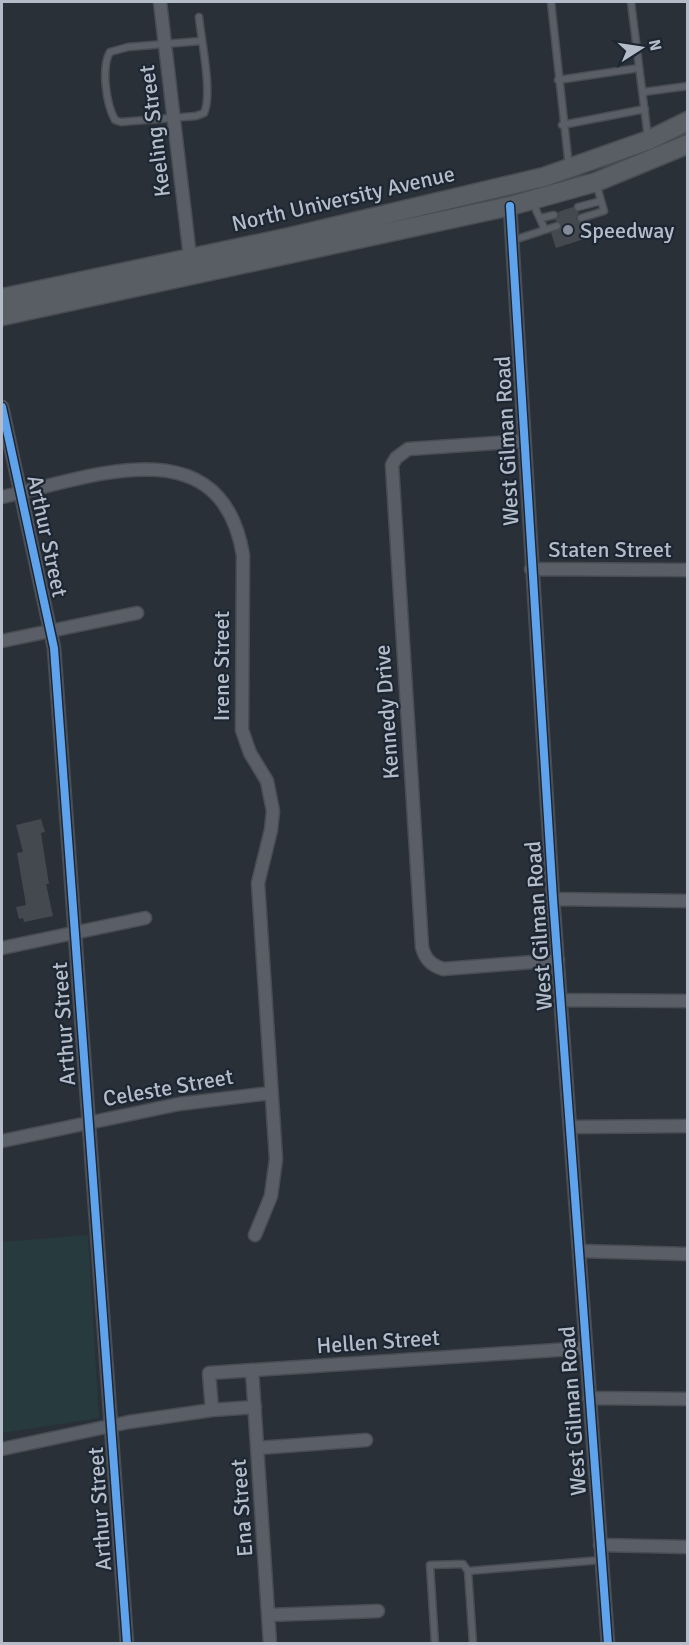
<svg xmlns="http://www.w3.org/2000/svg" width="689" height="1645" font-family="Signika,sans-serif">
  <rect width="100%" height="100%" fill="#2a3038"/>
  <path fill="#273a3e" d="M88,1235L99,1418L2,1433V1242Z"/>
  <path fill="#444950" d="M573,207L579,212L576,219L582,223L580,225L584,239L556,248L551,233L562,226L555,220L559,216L558,212Z
    M41,819L45,832L41,833L42,840L49,884H46L53,916L24,922L23,918L19,919L16,907L26,905L17,853L23,852L16,825Z"/>
  <g fill="none" stroke-linecap="round" stroke-linejoin="round">
    <g stroke="#484c53" stroke-width="9">
      <path id="service" d="M551,2L569,167
        M631,2L648,138
        M199,17C201,39 213,94 204,113L196,116L121,122L115,120C106,104 101,67 110,52L128,47L201,41
        M558,80L639,68
        M643,92L688,86
        M562,125L645,109
        M532,201L545,230
        M578,207L601,201
        M541,218L554,215
        M581,218L604,211L596,183
        M514,240L557,226
        M468,1571L601,1560
        M435,1644L430,1565L463,1564L468,1571L473,1644"/>
    </g>
    <g stroke="#484c53" stroke-width="15">
      <path id="minor" d="M160,2L190,257
        M510,206L553,899L608,1644
        M2,407L54,648L127,1644
        M523,441L408,449L396,458L392,465L422,947C425,959 431,965 443,969L558,960
        M2,497C89,478 221,423 243,555L242,730L250,753L267,781L273,811L271,830L258,883L276,1159L271,1196L255,1235
        M531,569L688,570
        M2,641L137,613
        M553,899L688,901
        M2,948L145,918
        M561,1000L688,1001
        M570,1127L688,1126
        M2,1141L179,1104L271,1093
        M579,1251L688,1254
        M252,1370L270,1644
        M589,1398L688,1399
        M255,1407L212,1410L209,1373L586,1348
        M258,1448L366,1440
        M2,1449L129,1422L212,1410
        M600,1545L688,1547
        M269,1615L378,1611"/>
    </g>
    <g stroke="#484c53" stroke-width="21">
      <path id="secondary" d="M2,298L290,237L544,177L649,140L688,121
        M2,316L510,206L596,182L688,144"/>
    </g>
    <use href="#service" stroke="#5a5e66" stroke-width="6"/>
    <use href="#minor" stroke="#5a5e66" stroke-width="12"/>
    <use href="#secondary" stroke="#595d64" stroke-width="18"/>
    <g stroke="#1d2633" stroke-width="11">
      <path id="cycleway" d="M510,206L553,899L608,1644
        M2,407L54,648L127,1644"/>
    </g>
    <use href="#cycleway" stroke="#60a3ed" stroke-width="8"/>
  </g>
  <circle fill="#848b96" stroke="#1d2633" stroke-width="2" cx="568" cy="230" r="6"/>
  <g text-anchor="middle" stroke-width="4.5" stroke-linejoin="round" paint-order="stroke">
    <g font-size="22" fill="#b4bcc9" stroke="#1d2633">
      <text transform="translate(154 131) rotate(-97)" y="8">Keeling Street</text>
      <text transform="translate(343 198) rotate(-13)" y="8">North University Avenue</text>
      <text transform="translate(506 441) rotate(-93)" y="8">West Gilman Road</text>
      <text transform="translate(48 536) rotate(78)" y="8">Arthur Street</text>
      <text x="610" y="557">Staten Street</text>
      <text transform="translate(221 666) rotate(-90)" y="8">Irene Street</text>
      <text transform="translate(386 712) rotate(-94)" y="8">Kennedy Drive</text>
      <text transform="translate(538 926) rotate(-94)" y="8">West Gilman Road</text>
      <text transform="translate(63 1024) rotate(-94)" y="8">Arthur Street</text>
      <text transform="translate(168 1087) rotate(-10)" y="8">Celeste Street</text>
      <text transform="translate(378 1341) rotate(-4)" y="8">Hellen Street</text>
      <text transform="translate(572 1411) rotate(-94)" y="8">West Gilman Road</text>
      <text transform="translate(241 1508) rotate(-94)" y="8">Ena Street</text>
      <text transform="translate(99 1509) rotate(-94)" y="8">Arthur Street</text>
    </g>
    <g font-size="22" fill="#b4bcc9" stroke="#1d2633" text-anchor="start">
      <text x="580" y="238">Speedway</text>
    </g>
  </g>
  <rect width="689" height="1645" fill="none" stroke="#b4bcc9" stroke-width="6"/>
  <g transform="translate(641 48) rotate(78)" stroke="#1d2633" stroke-width="4.5" paint-order="stroke">
  <path d="M0-4.5L10 22L0 15L-10 22Z" fill="#b4bcc9"/>
  <text y="-9" font-size="16" font-weight="bold" text-anchor="middle" fill="#b4bcc9">N</text>
  </g>
</svg>
